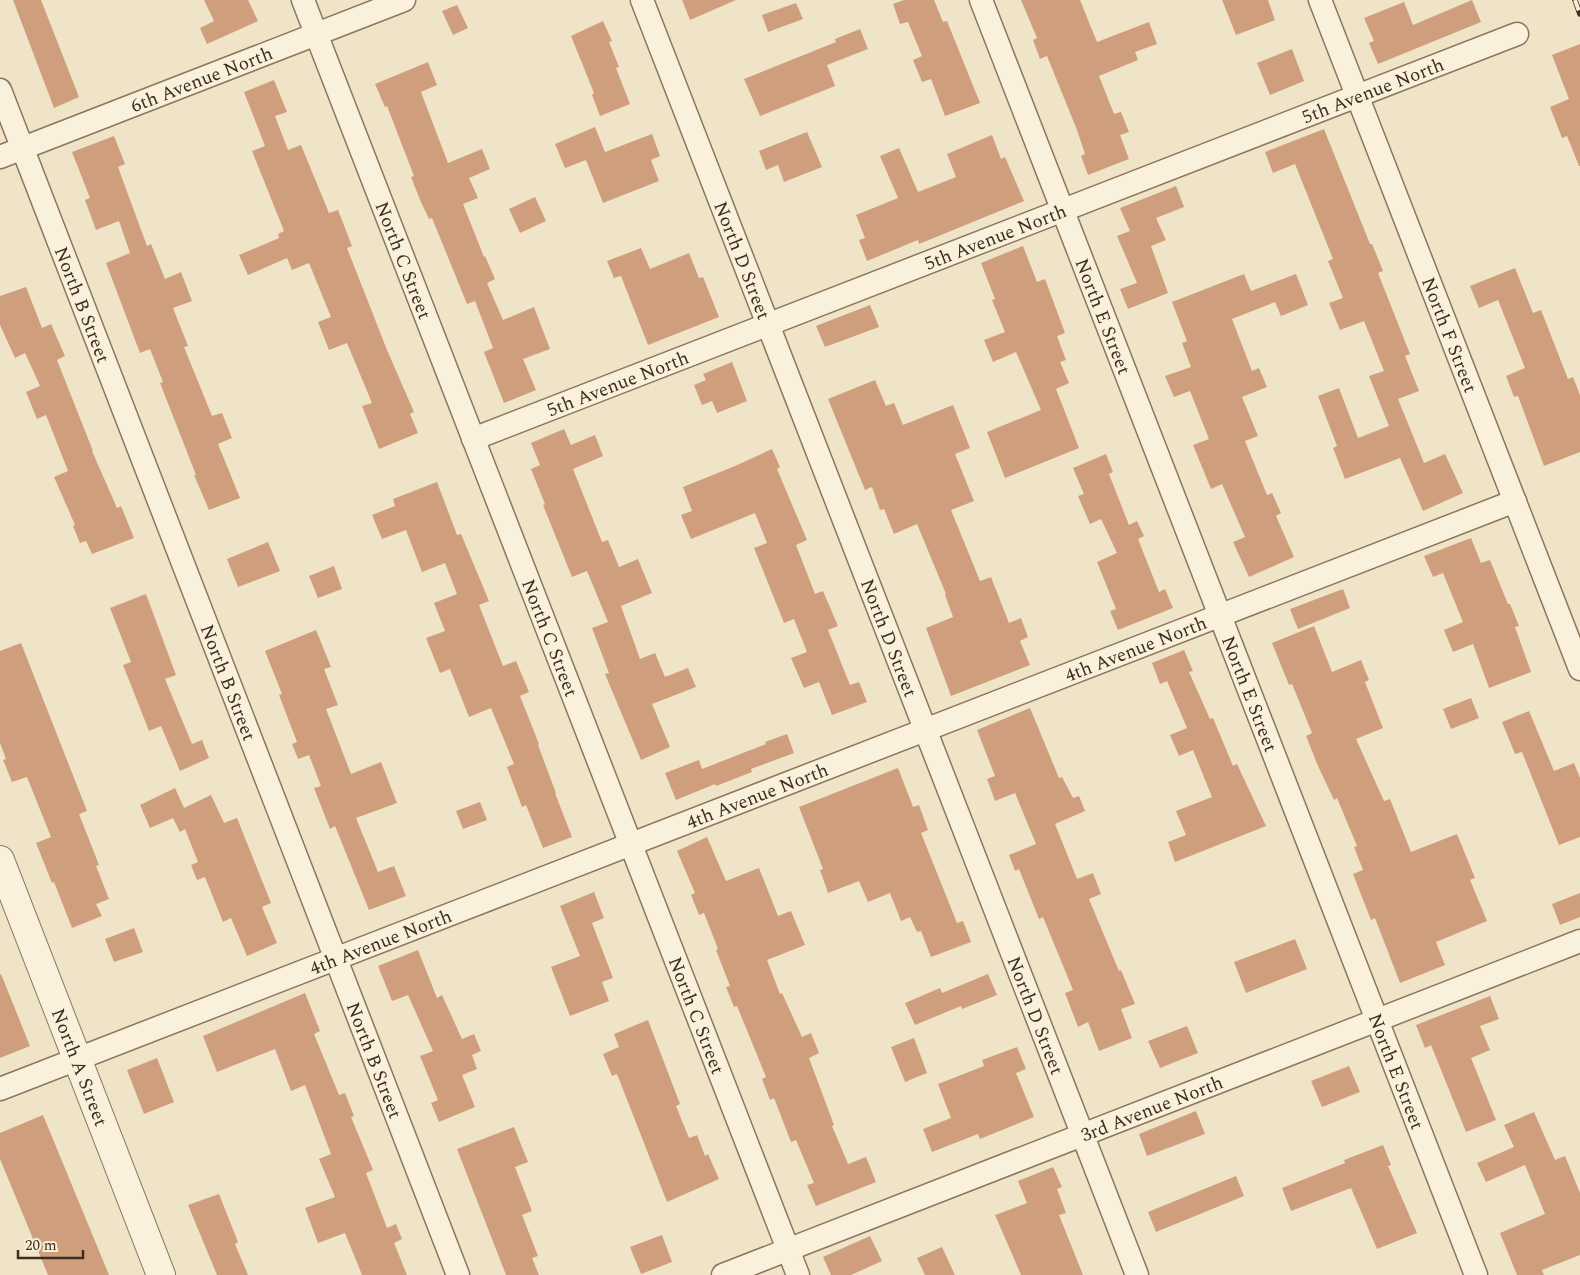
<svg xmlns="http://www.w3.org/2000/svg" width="1580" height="1275" font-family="Spectral,serif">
  <rect width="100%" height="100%" fill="#f0e4c8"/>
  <path fill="#cf9f7d" d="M13,0H41L79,97L54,108Z
    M204,0H248L258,21L207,44L200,28L214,21Z
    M682,0H736L690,20Z
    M904,0H934L943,22L947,21L980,103L945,116L931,79L922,82L913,60L922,56L908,22L900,24L893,4Z
    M1021,0H1080L1097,42L1149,22L1157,44L1135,52L1138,60L1099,76L1114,114L1121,112L1129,132L1120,135L1129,159L1088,175L1081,156L1085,154L1077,130L1047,56L1040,59L1033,40L1037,38Z
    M1222,0H1268L1275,20L1236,35Z
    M1472,0L1481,22L1378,64L1369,43L1374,41L1364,18L1404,2L1413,25Z
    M796,3L803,19L768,32L762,15Z
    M457,5L468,28L453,35L442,11Z
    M603,21L612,41L609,42L619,67L616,68L630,104L600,116L592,95L594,93L571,36Z
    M860,29L868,49L827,65L835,86L760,116L744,79L836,42L835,39Z
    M1580,44V166H1579L1567,136L1562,138L1550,107L1569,99L1552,55Z
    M1292,49L1304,81L1270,95L1257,63Z
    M428,62L437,85L421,92L448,163L482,149L490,169L469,178L478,198L463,204L484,257L485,256L495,279L487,283L503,320L534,307L550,349L523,359L536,390L504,403L484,352L493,348L475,301L467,304L432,218L429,219L420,200L411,177L414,176L387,106L385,107L375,84Z
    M274,80L287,112L275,116L288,150L301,145L329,213L338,210L352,246L347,248L387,350L414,412L410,414L418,433L379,449L362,406L372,403L347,343L329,350L318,322L331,317L309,263L292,270L287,258L248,275L239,255L279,238L278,234L284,231L252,151L265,146L244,92Z
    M595,127L605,152L652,134L660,156L651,160L659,181L603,203L586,160L565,168L555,144Z
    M1324,129L1370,244H1372L1383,271L1378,273L1410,354L1405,356L1419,391L1398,399L1424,463L1445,454L1463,493L1423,511L1400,458L1345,479L1333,448L1337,446L1318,396L1339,388L1358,438L1389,426L1369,376L1384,371L1364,321L1340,330L1329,303L1343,298L1328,261L1333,259L1295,164L1273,173L1265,152Z
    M807,132L822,167L784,182L778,165L766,170L759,151Z
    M992,135L1001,159L1005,157L1024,201L919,244L918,240L867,261L859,240L865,238L856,215L898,198L880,156L899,148L918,192L956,177L947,154Z
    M114,136L125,164L118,167L147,246L151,244L165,279L181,272L192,301L173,308L188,346L184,347L212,416L222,413L232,438L218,444L240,498L209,510L194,475H196L160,383L163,382L150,349L140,353L106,263L130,253L119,221L96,230L85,200L90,198L72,152Z
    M1176,186L1184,207L1156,218L1166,240L1151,246L1168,293L1128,309L1120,289L1137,283L1117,236L1130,231L1120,208Z
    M535,197L546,221L520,233L509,209Z
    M1023,246L1037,282L1045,279L1065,333L1057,336L1066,360L1060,362L1069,383L1056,389L1079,448L1005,478L987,432L1041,410L1016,352L993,362L984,340L1005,332L992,300L995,299L981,263Z
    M641,248L650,269L689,253L699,278L703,277L719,317L648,345L621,276L614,278L607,261Z
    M1515,268L1533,313L1541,310L1568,379L1573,377L1580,395V452L1544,466L1518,396L1514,397L1506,376L1525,368L1498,300L1479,308L1470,286Z
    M1244,274L1251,291L1296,274L1308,305L1281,316L1275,302L1232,319L1252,371L1259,368L1267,387L1242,397L1258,436L1245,441L1267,495L1272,493L1281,513L1276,516L1294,557L1249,577L1233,542L1245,537L1222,484L1211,489L1193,445L1209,439L1190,391L1174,397L1165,376L1191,367L1182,343L1187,341L1172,302Z
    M26,287L42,328L51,324L65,356L57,360L93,451H92L117,508L121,506L134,538L92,554L86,541L80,543L73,526L75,525L54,477L68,471L46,415L37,419L26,392L40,386L25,353L15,358L0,325V296Z
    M870,305L879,327L825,347L816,326Z
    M732,362L747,401L717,413L712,401L702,405L694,385L706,380L703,374Z
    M875,380L886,406L894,403L903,425L953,405L970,448L955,454L974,501L951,510L980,581L991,577L1009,623L1021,618L1028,637L1020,641L1030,665L951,696L926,628L953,617L945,595L946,594L917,524L894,534L884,509L880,510L872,487L865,490L828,399Z
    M564,429L571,445L595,435L603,456L573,469L602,542L608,540L619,567L638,559L652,593L621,606L640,659L655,653L665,677L688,668L696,687L652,704L670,747L641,760L605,674L609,673L592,628L608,622L587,571L572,577L543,505L545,504L531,469L540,465L531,443Z
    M772,449L780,467L777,469L807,540L796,545L815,594L823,591L838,626L828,630L850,685L859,682L867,702L832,715L819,682L804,688L791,658L807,652L794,619L784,623L754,548L767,543L755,513L691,539L681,515L692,511L683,487L735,466Z
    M1106,454L1113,472L1109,474L1129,525L1137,521L1144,536L1138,539L1159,592L1165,589L1173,608L1118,630L1110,611L1116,609L1097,562L1117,553L1101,519L1090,524L1078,496L1084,494L1073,468Z
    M437,482L457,535L461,534L489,601L479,605L503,666L516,661L529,692L520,696L539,744L538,745L556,793H555L572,837L543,848L526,805L522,807L507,767L514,764L491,708L469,717L450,669L440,673L426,638L445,631L434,603L457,594L445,563L422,572L406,530L382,539L372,515L395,506L393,499Z
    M1471,538L1481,563L1490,560L1508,604H1510L1519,626L1515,627L1531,672L1489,688L1473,644L1453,652L1444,630L1463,622L1443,573L1433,577L1424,556Z
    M268,542L280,571L238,587L227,559Z
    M334,566L342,589L318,598L309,576Z
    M1343,589L1350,608L1298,629L1290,609Z
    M146,594L176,675L165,679L192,744L202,740L209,758L180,771L161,726L149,731L123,665L131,662L110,608Z
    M1314,626L1332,672L1361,660L1369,680L1365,682L1383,728L1356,739L1384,801L1390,799L1411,852L1457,834L1475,878L1470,880L1487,921L1436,942L1445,965L1400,983L1375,918L1371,920L1353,874L1363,870L1354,847L1357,846L1337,798L1334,800L1318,766L1306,736L1312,733L1292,684L1289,685L1272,643Z
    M316,630L331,667L324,669L338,705L326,709L351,774L381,762L397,803L356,818L378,872L394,866L406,896L369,910L335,826L330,829L314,788L321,786L309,755L298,759L292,744L297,742L279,695L282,694L265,651Z
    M21,643L87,811L79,814L99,865L96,866L109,899L96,904L102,916L72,928L54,882L52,883L36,843L51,837L27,777L12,782L3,760L6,759L0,743V651Z
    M1184,650L1193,671L1189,672L1210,719L1213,718L1233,766L1237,764L1266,826L1175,862L1168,842L1186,835L1176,811L1212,797L1193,750L1179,756L1170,735L1187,728L1167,681L1160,684L1152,663Z
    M1471,698L1479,718L1451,729L1443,709Z
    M1030,708L1059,778L1062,777L1073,798L1079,796L1085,811L1055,824L1077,879L1093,873L1101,894L1089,899L1119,971L1121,970L1135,1004L1121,1009L1132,1038L1099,1051L1088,1022L1078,1027L1065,993L1073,990L1043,917L1039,919L1019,869L1015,871L1009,855L1036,844L1015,793L995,801L987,779L995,776L977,730Z
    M1529,711L1554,771L1574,763L1580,778V837L1559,845L1522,752L1515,754L1502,722Z
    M787,734L794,753L751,769L752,772L716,786L715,784L676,800L665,773L699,760L702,769L766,744L765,742Z
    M898,768L913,807L919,805L928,830L921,833L957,923L963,921L971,942L931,957L921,931L917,932L910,917L901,921L890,893L868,902L859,881L828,893L820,870L823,869L799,807Z
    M175,788L184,808L211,795L224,823L237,818L271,903L262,907L277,943L247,956L231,918L223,922L205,877L197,880L191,865L198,862L185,829L180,832L173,818L150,828L140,805Z
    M480,802L487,820L463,829L456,811Z
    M707,837L726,881L759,868L778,916L791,911L805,945L767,960L780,994L782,993L802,1037L811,1033L819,1053L809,1058L834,1125L832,1126L848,1164L866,1157L876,1182L816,1206L807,1185L814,1183L796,1140L791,1142L774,1098L770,1100L762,1079L766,1077L737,1006L734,1007L726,987L730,986L716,950L718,949L704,913L699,915L691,895L695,893L677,851Z
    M594,892L604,918L592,923L613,978L602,982L609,1001L570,1016L551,967L580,956L560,906Z
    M1580,893V917L1560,925L1552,904Z
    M134,928L143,952L114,962L105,939Z
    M1295,939L1307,969L1246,993L1234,962Z
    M418,950L437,998L442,995L462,1039L474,1034L481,1051L472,1055L477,1069L462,1075L475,1107L439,1122L431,1103L438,1100L420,1056L433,1051L408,995L392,1001L378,966Z
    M1,974L30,1046L0,1058V975Z
    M988,974L997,995L962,1009L961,1006L915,1025L905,1003L940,988L942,993Z
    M305,993L320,1031L314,1034L339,1095L345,1093L354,1116L351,1117L373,1170L366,1173L387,1228L396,1224L402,1239L394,1243L407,1275H362L345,1233L318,1243L305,1208L335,1197L319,1159L331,1154L305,1085L291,1091L275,1049L217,1072L203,1036Z
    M1490,996L1499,1019L1480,1026L1490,1050L1471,1058L1496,1120L1466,1132L1431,1045L1425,1048L1416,1025Z
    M648,1020L680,1104L676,1106L689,1138L697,1135L705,1156L708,1154L719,1179L667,1202L617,1074L612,1076L603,1054L619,1047L614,1034Z
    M1187,1026L1198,1053L1160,1068L1148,1041Z
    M914,1038L927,1073L905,1082L891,1047Z
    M1017,1047L1026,1069L1016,1073L1034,1117L980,1139L978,1134L932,1152L923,1129L951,1118L938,1084L984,1066L982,1060Z
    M157,1058L174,1102L144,1114L127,1070Z
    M1349,1066L1360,1092L1322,1107L1311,1081Z
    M1196,1111L1205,1134L1147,1156L1139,1134Z
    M1534,1112L1555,1160L1565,1156L1580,1193V1255L1542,1270L1544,1275H1517L1500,1233L1545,1214L1525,1165L1486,1182L1477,1163L1514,1147L1504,1125Z
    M43,1115L109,1275H48L0,1159V1133Z
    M514,1127L528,1162L515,1167L532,1211L522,1215L538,1256L532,1258L539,1275H506L457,1149Z
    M1383,1145L1391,1165L1388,1166L1417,1233L1377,1249L1351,1188L1291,1211L1282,1188L1345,1163L1344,1160Z
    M1053,1167L1062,1187L1057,1189L1066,1213L1059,1215L1083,1275H1021L995,1215L1027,1203L1018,1181Z
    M1236,1176L1244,1196L1156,1232L1148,1212Z
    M219,1194L238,1242L235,1244L248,1275H217L188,1205Z
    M662,1235L672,1262L641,1274L630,1247Z
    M870,1236L882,1261L851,1275H831L823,1257Z
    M942,1247L955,1275H925L917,1258Z"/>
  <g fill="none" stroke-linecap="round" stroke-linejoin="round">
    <g stroke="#8d765c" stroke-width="25">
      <g id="minor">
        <path id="s1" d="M303,0L798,1275"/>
        <path id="s2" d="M642,0L1137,1275"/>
        <path id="s3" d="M981,0L1476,1275"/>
        <path id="s4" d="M1320,0L1580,669"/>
        <path id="s5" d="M0,90L458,1275"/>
        <path id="s6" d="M0,157L404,0"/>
        <path id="s7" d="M473,439L1517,34"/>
        <path id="s8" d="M0,1089L1515,501"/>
        <path id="s9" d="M723,1275L1580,941"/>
      </g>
    </g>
    <g stroke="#8d765c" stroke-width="30">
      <g id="tertiary">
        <path id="s10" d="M0,860L161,1275"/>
      </g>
    </g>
    <use href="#minor" stroke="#faf1dc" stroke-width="22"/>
    <use href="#tertiary" stroke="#faf1dc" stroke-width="28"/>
    <g stroke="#3d2e20" stroke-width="5.5">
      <path id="rail" d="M1575,0L1580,14"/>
    </g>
    <use href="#rail" stroke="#f7eed8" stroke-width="4" stroke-dasharray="11" stroke-linecap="butt"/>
  </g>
  <g text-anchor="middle" stroke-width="4.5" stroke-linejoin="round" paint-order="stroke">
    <g font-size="19" fill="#3d2e20" stroke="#f7eed8">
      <text dy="7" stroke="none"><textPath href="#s6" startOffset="216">6th Avenue North</textPath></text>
      <text dy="7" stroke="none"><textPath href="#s7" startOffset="965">5th Avenue North</textPath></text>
      <text dy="7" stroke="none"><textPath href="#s7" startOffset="560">5th Avenue North</textPath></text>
      <text dy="7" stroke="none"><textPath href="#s1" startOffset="279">North C Street</textPath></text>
      <text dy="7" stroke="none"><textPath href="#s2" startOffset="279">North D Street</textPath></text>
      <text dy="7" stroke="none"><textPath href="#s5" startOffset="230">North B Street</textPath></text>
      <text dy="7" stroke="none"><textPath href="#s3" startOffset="339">North E Street</textPath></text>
      <text dy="7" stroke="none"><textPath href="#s4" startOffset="359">North F Street</textPath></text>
      <text dy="7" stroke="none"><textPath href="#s7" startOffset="155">5th Avenue North</textPath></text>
      <text dy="7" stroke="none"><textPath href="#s1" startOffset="684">North C Street</textPath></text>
      <text dy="7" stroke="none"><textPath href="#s2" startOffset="684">North D Street</textPath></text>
      <text dy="7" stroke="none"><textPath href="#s8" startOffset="1218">4th Avenue North</textPath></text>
      <text dy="7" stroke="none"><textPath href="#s5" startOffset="635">North B Street</textPath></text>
      <text dy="7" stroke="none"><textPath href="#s3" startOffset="744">North E Street</textPath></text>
      <text dy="7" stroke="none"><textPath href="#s8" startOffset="812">4th Avenue North</textPath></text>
      <text dy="7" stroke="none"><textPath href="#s8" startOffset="408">4th Avenue North</textPath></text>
      <text dy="7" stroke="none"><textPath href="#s1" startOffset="1089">North C Street</textPath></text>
      <text dy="7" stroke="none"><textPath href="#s2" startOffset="1089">North D Street</textPath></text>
      <text dy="7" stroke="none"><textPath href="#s5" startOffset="1040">North B Street</textPath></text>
      <text dy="7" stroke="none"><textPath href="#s10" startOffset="222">North A Street</textPath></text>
      <text dy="7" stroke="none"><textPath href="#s3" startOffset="1149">North E Street</textPath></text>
      <text dy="7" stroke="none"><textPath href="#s9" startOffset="460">3rd Avenue North</textPath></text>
    </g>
  </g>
  <path d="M18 1250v8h65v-8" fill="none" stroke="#3d2e20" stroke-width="2.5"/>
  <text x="25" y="1250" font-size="15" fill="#3d2e20" stroke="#f7eed8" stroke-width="4" paint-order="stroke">20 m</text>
</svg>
